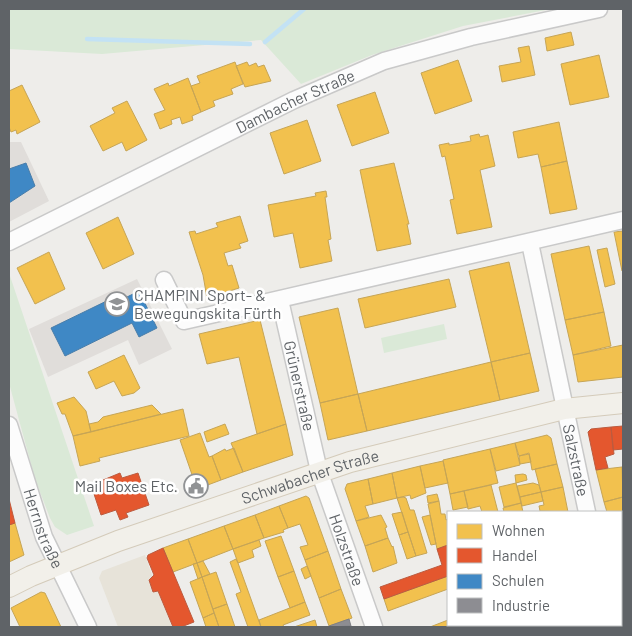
<svg xmlns="http://www.w3.org/2000/svg" width="632" height="636" font-family="Barlow,sans-serif">
  <rect width="100%" height="100%" fill="#eeedea"/>
  <path fill="#e7e3d9" d="M145,555L158,592L172,627H118L99,578L102,571Z"/>
  <path fill="#e0ddda" d="M9,142H21L49,201L9,222Z
    M137,279L172,349L139,365L128,340L48,377L29,329Z"/>
  <path fill="#dae9d7" d="M9,9H551L463,26L372,55L301,84L261,40L102,54L9,49Z
    M9,273L94,526L67,535L55,527L50,518L35,479L9,383Z
    M444,324L447,339L384,353L381,338Z"/>
  <path fill="#f2c14e" stroke="#c6a556" d="M571,32L574,45L547,51L545,38Z
    M529,46L535,75L502,82L499,66L521,62L518,48Z
    M599,55L609,97L570,105L561,64Z
    M458,60L472,101L435,114L421,73Z
    M235,62L243,84L231,89L233,94L213,101L215,106L201,112L191,86L200,83L197,76Z
    M247,62L249,66L256,63L258,67L264,65L271,81L245,87L236,66Z
    M188,78L201,112L192,116L193,120L182,124L180,117L171,120L172,124L160,129L154,114L165,110L154,89L168,83L169,86Z
    M22,85L40,122L17,134L16,130L11,132L9,127V91Z
    M375,92L389,133L352,146L337,105Z
    M127,101L147,140L126,151L122,142L103,151L90,126L115,113L112,108Z
    M307,120L321,161L284,174L270,133Z
    M559,122L567,161L541,167L538,154L518,158L513,132Z
    M479,134L480,137L488,135L495,166L480,170L492,227L457,234L450,200L454,199L445,156L442,157L439,145L449,143V145L471,141L470,136Z
    M567,161L577,209L550,214L541,167Z
    M394,163L409,224H407L411,244L377,251L360,170Z
    M326,191L327,197H325L331,239L328,240L332,261L300,268L293,233L274,237L268,205L316,196L315,193Z
    M240,216L248,241L239,244L241,248L224,253L228,266L232,265L239,288L207,298L203,275L189,232L195,231L196,234L218,227L216,223Z
    M118,217L134,254L103,269L86,233Z
    M623,231V271H622L614,232Z
    M589,246L604,312L565,320L551,254Z
    M607,248L615,284L605,287L597,250Z
    M49,252L65,289L35,304L17,268Z
    M509,262L530,353L491,362L469,271Z
    M449,279L456,307L365,328L358,299Z
    M338,308L358,394L320,403L299,317Z
    M604,312L611,346L573,355L565,320Z
    M260,320L286,424L257,434L239,357L207,364L199,334Z
    M623,345V377L578,382L573,355Z
    M530,353L539,391L500,400L491,362Z
    M124,355L140,388L134,393L122,396L114,381L96,389L88,372Z
    M491,362L500,400L367,431L358,394Z
    M358,394L367,431L328,440L320,403Z
    M74,397L86,411L91,432L73,436L65,414H62L57,403Z
    M152,405L161,414L91,432L89,424L98,422L103,417Z
    M183,409L189,436L99,458L100,461L80,466L73,436Z
    M225,424L229,434L207,442L204,432Z
    M286,424L293,455L243,472L231,443Z
    M200,433L209,457L212,456L221,480L197,489L180,440Z
    M547,435L551,438L557,464L532,470L529,453L519,456L515,443Z
    M515,443L520,465L496,471L490,449Z
    M234,448L243,472L221,480L212,456L225,449L226,451Z
    M490,449L498,483L450,494L443,460Z
    M529,454L531,462L520,464L519,456Z
    M443,461L448,483L425,488L420,466Z
    M557,464L563,487L541,492L535,469Z
    M420,466L426,493L411,499L410,495L397,498L392,473Z
    M622,467L623,497L604,502L596,470Z
    M392,473L397,498L373,504L368,479Z
    M523,474L526,475L527,480L516,483L515,475Z
    M368,479L373,504L365,506L369,517L356,521L345,489L347,484Z
    M516,483L521,503L504,507L499,487Z
    M533,483L539,485L541,492L520,497L517,486Z
    M491,485L498,512H482L480,506L468,509L464,491Z
    M563,487L568,512L540,511L539,506L544,505L541,492Z
    M464,491L468,507L453,510L450,494Z
    M541,492L543,501L522,506L520,497Z
    M437,494L439,501L428,503L427,496Z
    M306,496L309,498L328,551L305,560L300,547L308,545L300,524L288,528L279,506Z
    M403,497L406,498L410,510H414L427,553L416,556L397,498Z
    M623,497V532H621V512H607L604,502Z
    M439,501L441,514H445L446,520L448,519V545L437,549L428,504Z
    M521,503L523,512H504L503,508Z
    M279,506L288,528L283,530L284,532L264,538L255,515Z
    M402,512L408,532L399,535L392,514Z
    M255,515L264,538L233,549L224,526Z
    M381,515L387,527L385,528L388,538L365,546L356,521Z
    M430,515L436,544L431,545L422,517Z
    M15,523L24,555L9,562V525Z
    M224,526L233,549L197,563L188,539Z
    M408,532L416,556L407,559L399,535Z
    M621,532H623V565L621,566Z
    M281,536L294,571L278,577L265,541Z
    M388,538L392,547L393,546L397,563L373,572L365,546Z
    M188,539L197,563L173,572L163,548Z
    M259,540L261,546L252,550L254,557L238,563L233,549Z
    M328,551L341,589L319,598L305,560Z
    M236,559L238,563L261,627H248L236,594L241,592L230,562Z
    M203,561L210,574L202,577L197,563Z
    M197,563L202,577L198,579L193,564Z
    M307,566L311,576L305,579L301,569Z
    M294,571L305,602L290,608L278,577Z
    M216,572L227,604L213,609L202,577Z
    M448,576V589L388,611L384,599Z
    M202,577L214,613L203,618L190,582Z
    M341,589L352,618L329,626L319,598Z
    M41,592L45,593L61,627H20L11,608Z
    M305,602L310,615L283,625L284,627H261L259,620Z
    M227,604L235,627H219L213,609Z
    M214,613L219,627H206L203,618Z
    M315,620L317,627H294Z
    M448,620V625H477L471,627H430Z
    M559,625H595V627H560Z"/>
  <path fill="#e4572e" stroke="#bc5b3f" d="M623,426V449L613,450L611,427Z
    M611,427L614,454L605,457L608,468L596,470L588,432L591,429Z
    M120,473L122,478L138,473L149,505L126,513L128,517L120,520L116,510L101,515L91,485Z
    M9,499L15,523L9,525Z
    M448,545V576L384,599L380,587L442,565L437,549Z
    M163,548L194,622L181,627H173L158,591L153,592L149,580L154,575L147,558L148,555Z"/>
  <path fill="#3f88c5" stroke="#497da9" d="M26,163L35,186L9,203V169Z
    M139,291L157,328L139,337L132,323L65,356L51,328L121,294L123,299Z"/>
  <path fill="#8d8d92" stroke="#7f8085" d="M349,619L351,626L330,627L329,626Z"/>
  <g fill="none" stroke-linecap="round" stroke-linejoin="round">
    <path stroke="#c3e2f4" stroke-width="4.5" d="M87,39L250,44
      M265,42L304,9"/>
    <g stroke="#c9c9c9" stroke-width="19">
      <g id="minor">
        <path id="s1" d="M9,242L294,100L384,61L471,37L599,9"/>
        <path id="s2" d="M530,243L587,512"/>
        <path d="M164,280L184,321L623,220"/>
        <path id="s3" d="M280,300L319,471L374,627"/>
        <path id="s4" d="M9,425L44,537L88,627"/>
        <path d="M613,625V627"/>
      </g>
    </g>
    <g stroke="#d4cbba" stroke-width="22">
      <g id="major">
        <path id="s5" d="M9,587L31,576L118,541L350,462L564,409L623,403"/>
      </g>
    </g>
    <use href="#minor" stroke="#fcfcfc" stroke-width="16"/>
    <use href="#major" stroke="#f2f0ea" stroke-width="20"/>
  </g>
  <defs>
    <g id="school-ring" transform="scale(1.25)"><circle r="9.5" fill="#fff" stroke="#919395" stroke-width="1.5"/><path d="M0-5L7-2L0 1L-7-2ZM-4 1L0 2.5L4 1V4Q0 6-4 4Z" fill="#919395"/></g>
    <g id="civic-ring" transform="scale(1.25)"><circle r="9.5" fill="#fff" stroke="#919395" stroke-width="1.5"/><path d="M-.6-6.5H3V-4.5H.6V-3L4-1V1h2V6H-6V1h2V-1L-.6-3ZM-1.2 2.5V6h2.4V2.5Z" fill="#919395"/></g>
  </defs>
  <g fill-rule="evenodd">
    <use href="#school-ring" x="117" y="304"/>
    <use href="#civic-ring" x="196" y="486"/>
  </g>
  <g text-anchor="middle" stroke-width="5" stroke-linejoin="round" paint-order="stroke">
    <g font-size="16" fill="#5f6367" stroke="#fff">
      <text dy="6" stroke="none"><textPath href="#s1" startOffset="319">Dambacher Straße</textPath></text>
      <text dy="6" stroke="none"><textPath href="#s3" startOffset="88">Grünerstraße</textPath></text>
      <text dy="6" stroke="none"><textPath href="#s2" startOffset="222">Salzstraße</textPath></text>
      <text dy="6" stroke="none"><textPath href="#s5" startOffset="321">Schwabacher Straße</textPath></text>
      <text dy="6" stroke="none"><textPath href="#s4" startOffset="109">Herrnstraße</textPath></text>
      <text dy="6" stroke="none"><textPath href="#s3" startOffset="259">Holzstraße</textPath></text>
    </g>
    <g font-size="16" fill="#5f6367" stroke="#fff" text-anchor="start">
      <text x="134" y="301">CHAMPINI Sport- &amp;<tspan x="134" dy="18">Bewegungskita Fürth</tspan></text>
      <text x="178" y="492" text-anchor="end">Mail Boxes Etc.</text>
    </g>
  </g>
  <rect width="632" height="636" fill="none" stroke="#5f6367" stroke-width="20"/>
  <rect x="447" y="511" width="175" height="115" fill="#ffffff" stroke="#bfc1c2"/>
  <rect x="457" y="524" width="25" height="15" fill="#f2c14e" stroke="#bfc1c2"/>
  <text x="492" y="536" font-size="15" fill="#5f6367">Wohnen</text>
  <rect x="457" y="548" width="25" height="15" fill="#e4572e" stroke="#bfc1c2"/>
  <text x="492" y="561" font-size="15" fill="#5f6367">Handel</text>
  <rect x="457" y="574" width="25" height="15" fill="#3f88c5" stroke="#bfc1c2"/>
  <text x="492" y="586" font-size="15" fill="#5f6367">Schulen</text>
  <rect x="457" y="598" width="25" height="15" fill="#8d8d92" stroke="#bfc1c2"/>
  <text x="492" y="611" font-size="15" fill="#5f6367">Industrie</text>
</svg>
